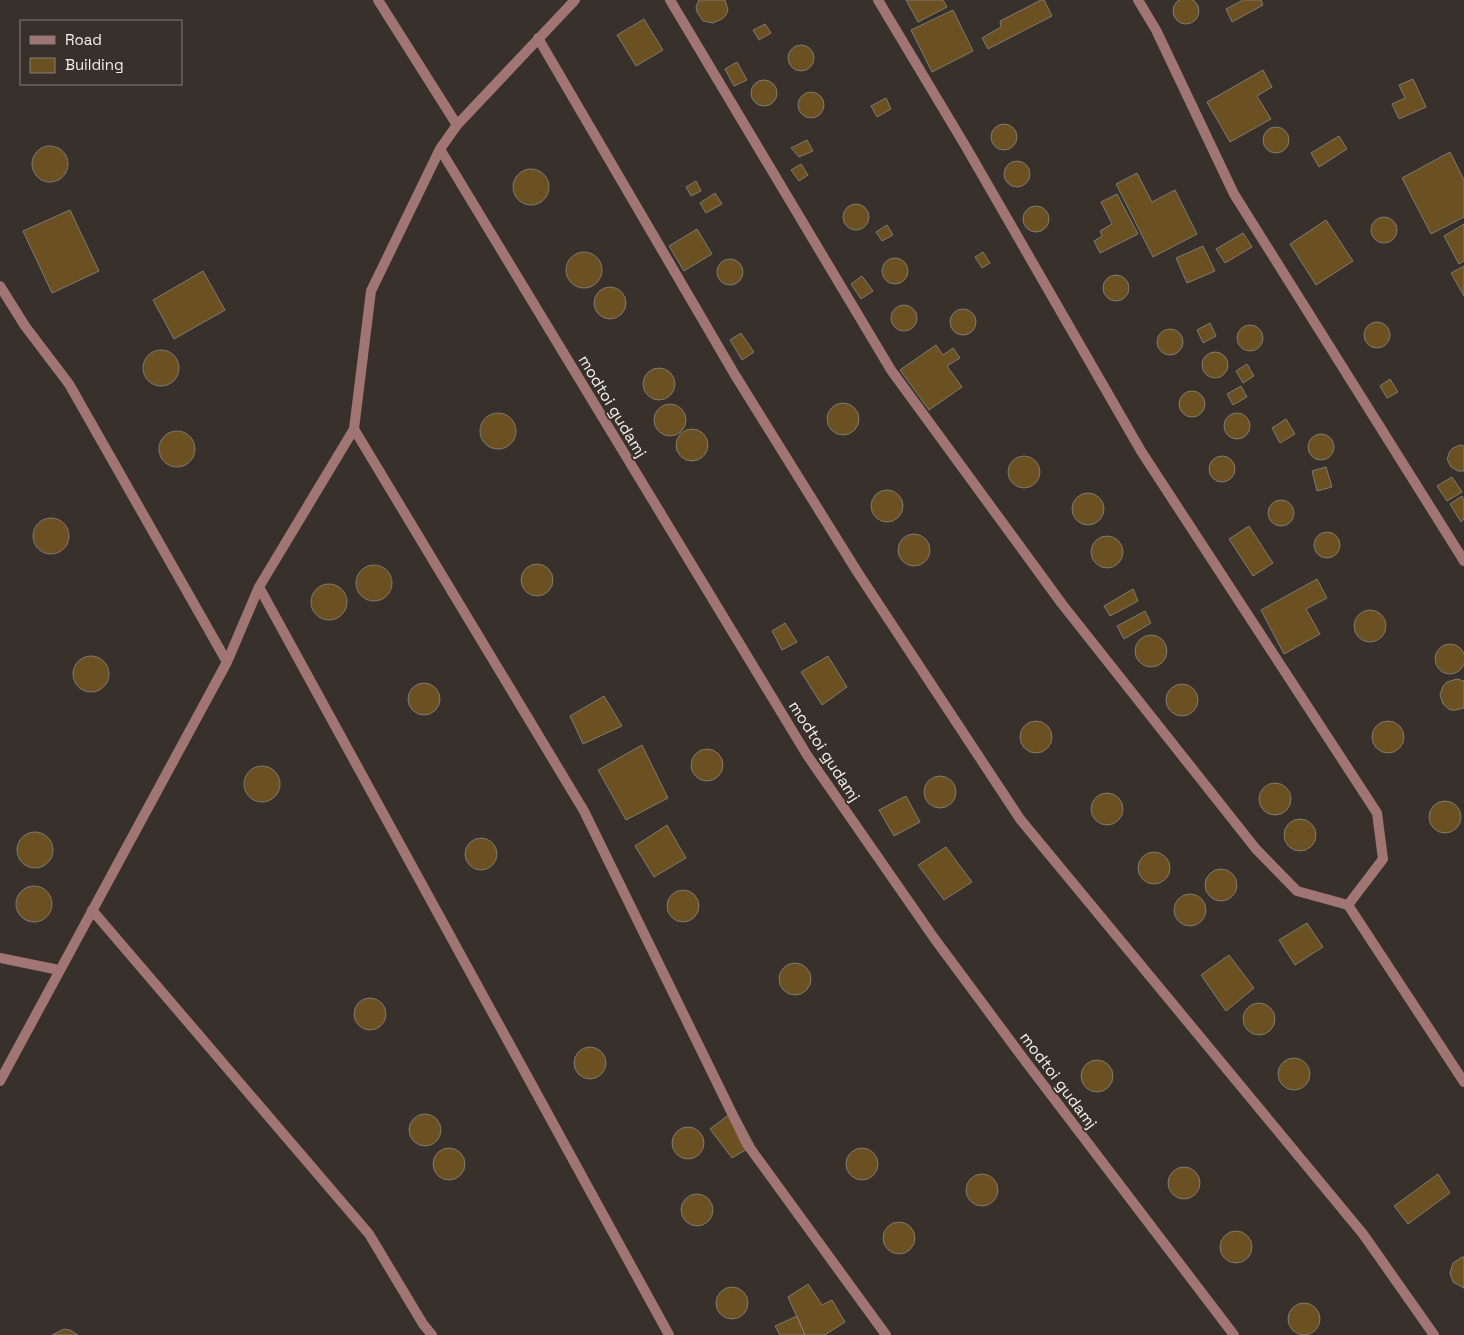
<svg xmlns="http://www.w3.org/2000/svg" width="1464" height="1335" font-family="'Space Grotesk',sans-serif">
  <rect width="100%" height="100%" fill="#38302b"/>
  <path fill="#6b5021" stroke="#7f7a71" d="M1173 11a13 13 0 1 1 26 0a13 13 0 1 1-26 0Z
    M699,0H725L728,10L726,15L722,19L713,23L703,21L697,12L696,7Z
    M906,0H943L947,7L918,22Z
    M1041,0H1044L1052,16L988,49L982,38L1001,27L1000,21Z
    M1243,0H1261L1263,5L1232,22L1226,9Z
    M953,10L973,51L932,72L911,30Z
    M644,19L663,50L636,66L617,35Z
    M765,24L771,33L759,40L753,30Z
    M788 58a13 13 0 1 1 26 0a13 13 0 1 1-26 0Z
    M737,62L747,80L734,86L725,69Z
    M1263,70L1272,87L1257,96L1271,119L1230,142L1207,102Z
    M1413,79L1426,107L1399,119L1392,104L1405,98L1399,85Z
    M751 93a13 13 0 1 1 26 0a13 13 0 1 1-26 0Z
    M798 105a13 13 0 1 1 26 0a13 13 0 1 1-26 0Z
    M886,98L891,109L877,117L871,106Z
    M991 137a13 13 0 1 1 26 0a13 13 0 1 1-26 0Z
    M1263 140a13 13 0 1 1 26 0a13 13 0 1 1-26 0Z
    M1339,136L1347,149L1319,167L1311,153Z
    M807,140L813,151L799,157L791,148Z
    M32 164a18 18 0 1 1 36 0a18 18 0 1 1-36 0Z
    M1450,152L1464,180V217L1431,234L1402,178Z
    M1004 174a13 13 0 1 1 26 0a13 13 0 1 1-26 0Z
    M801,164L808,175L799,181L791,170Z
    M513 187a18 18 0 1 1 36 0a18 18 0 1 1-36 0Z
    M1137,173L1152,202L1175,190L1197,234L1153,257L1116,184Z
    M696,181L701,191L691,196L686,187Z
    M715,193L722,204L706,213L700,203Z
    M1117,194L1138,234L1100,253L1094,241L1102,236L1100,231L1112,224L1101,202Z
    M843 217a13 13 0 1 1 26 0a13 13 0 1 1-26 0Z
    M1023 219a13 13 0 1 1 26 0a13 13 0 1 1-26 0Z
    M70,210L99,271L52,293L23,231Z
    M1371 230a13 13 0 1 1 26 0a13 13 0 1 1-26 0Z
    M1326,220L1353,261L1316,285L1290,244Z
    M1464,224V261L1459,264L1444,236Z
    M887,225L893,235L882,241L876,232Z
    M697,229L712,254L684,271L669,246Z
    M1243,233L1252,247L1225,263L1216,249Z
    M1203,246L1215,271L1187,283L1176,258Z
    M566 270a18 18 0 1 1 36 0a18 18 0 1 1-36 0Z
    M983,252L990,263L982,268L975,257Z
    M882 271a13 13 0 1 1 26 0a13 13 0 1 1-26 0Z
    M717 272a13 13 0 1 1 26 0a13 13 0 1 1-26 0Z
    M1464,266V296L1451,273Z
    M203,271L225,310L174,339L153,300Z
    M1103 288a13 13 0 1 1 26 0a13 13 0 1 1-26 0Z
    M862,276L873,291L861,299L851,284Z
    M594 303a16 16 0 1 1 32 0a16 16 0 1 1-32 0Z
    M891 318a13 13 0 1 1 26 0a13 13 0 1 1-26 0Z
    M950 322a13 13 0 1 1 26 0a13 13 0 1 1-26 0Z
    M1364 335a13 13 0 1 1 26 0a13 13 0 1 1-26 0Z
    M1210,323L1216,336L1203,343L1197,330Z
    M1237 338a13 13 0 1 1 26 0a13 13 0 1 1-26 0Z
    M1157 342a13 13 0 1 1 26 0a13 13 0 1 1-26 0Z
    M741,333L754,352L742,360L730,340Z
    M936,345L943,355L953,348L960,358L947,366L962,387L929,410L900,370Z
    M143 368a18 18 0 1 1 36 0a18 18 0 1 1-36 0Z
    M1202 365a13 13 0 1 1 26 0a13 13 0 1 1-26 0Z
    M1247,364L1254,376L1243,383L1236,371Z
    M643 384a16 16 0 1 1 32 0a16 16 0 1 1-32 0Z
    M1390,379L1398,392L1387,398L1380,386Z
    M1241,386L1247,397L1233,405L1227,394Z
    M1179 404a13 13 0 1 1 26 0a13 13 0 1 1-26 0Z
    M827 419a16 16 0 1 1 32 0a16 16 0 1 1-32 0Z
    M654 420a16 16 0 1 1 32 0a16 16 0 1 1-32 0Z
    M480 431a18 18 0 1 1 36 0a18 18 0 1 1-36 0Z
    M1224 426a13 13 0 1 1 26 0a13 13 0 1 1-26 0Z
    M1286,419L1295,434L1280,443L1272,428Z
    M676 445a16 16 0 1 1 32 0a16 16 0 1 1-32 0Z
    M159 449a18 18 0 1 1 36 0a18 18 0 1 1-36 0Z
    M1308 447a13 13 0 1 1 26 0a13 13 0 1 1-26 0Z
    M1460,445L1464,446V471H1458L1451,467L1447,459L1450,451L1453,448Z
    M1209 469a13 13 0 1 1 26 0a13 13 0 1 1-26 0Z
    M1008 472a16 16 0 1 1 32 0a16 16 0 1 1-32 0Z
    M1326,467L1332,487L1317,491L1312,471Z
    M1452,477L1462,492L1447,501L1437,486Z
    M871 506a16 16 0 1 1 32 0a16 16 0 1 1-32 0Z
    M1072 509a16 16 0 1 1 32 0a16 16 0 1 1-32 0Z
    M1462,496L1464,500V519L1461,522L1450,504Z
    M1268 513a13 13 0 1 1 26 0a13 13 0 1 1-26 0Z
    M33 536a18 18 0 1 1 36 0a18 18 0 1 1-36 0Z
    M1249,526L1273,563L1253,576L1229,539Z
    M1314 545a13 13 0 1 1 26 0a13 13 0 1 1-26 0Z
    M898 550a16 16 0 1 1 32 0a16 16 0 1 1-32 0Z
    M1091 552a16 16 0 1 1 32 0a16 16 0 1 1-32 0Z
    M521 580a16 16 0 1 1 32 0a16 16 0 1 1-32 0Z
    M356 583a18 18 0 1 1 36 0a18 18 0 1 1-36 0Z
    M1317,579L1327,598L1306,609L1320,634L1284,654L1261,610Z
    M311 602a18 18 0 1 1 36 0a18 18 0 1 1-36 0Z
    M1133,589L1138,601L1110,616L1104,606Z
    M1354 626a16 16 0 1 1 32 0a16 16 0 1 1-32 0Z
    M1145,611L1151,623L1124,639L1117,626Z
    M785,623L797,642L782,650L772,631Z
    M1135 651a16 16 0 1 1 32 0a16 16 0 1 1-32 0Z
    M1435 659a15 15 0 1 1 30 0a15 15 0 1 1-30 0Z
    M73 674a18 18 0 1 1 36 0a18 18 0 1 1-36 0Z
    M828,656L847,687L822,705L801,672Z
    M1457,679L1464,681V708L1456,710H1450L1443,704L1440,695L1443,686L1447,682Z
    M408 699a16 16 0 1 1 32 0a16 16 0 1 1-32 0Z
    M1166 700a16 16 0 1 1 32 0a16 16 0 1 1-32 0Z
    M604,696L622,726L583,744L570,716Z
    M1020 737a16 16 0 1 1 32 0a16 16 0 1 1-32 0Z
    M1372 737a16 16 0 1 1 32 0a16 16 0 1 1-32 0Z
    M642,745L668,798L626,820L598,770Z
    M691 765a16 16 0 1 1 32 0a16 16 0 1 1-32 0Z
    M244 784a18 18 0 1 1 36 0a18 18 0 1 1-36 0Z
    M924 792a16 16 0 1 1 32 0a16 16 0 1 1-32 0Z
    M1259 799a16 16 0 1 1 32 0a16 16 0 1 1-32 0Z
    M1091 809a16 16 0 1 1 32 0a16 16 0 1 1-32 0Z
    M906,796L920,822L894,836L879,810Z
    M1429 817a16 16 0 1 1 32 0a16 16 0 1 1-32 0Z
    M1284 835a16 16 0 1 1 32 0a16 16 0 1 1-32 0Z
    M667,825L686,858L654,877L635,846Z
    M17 850a18 18 0 1 1 36 0a18 18 0 1 1-36 0Z
    M465 854a16 16 0 1 1 32 0a16 16 0 1 1-32 0Z
    M946,847L972,882L944,900L918,865Z
    M1138 868a16 16 0 1 1 32 0a16 16 0 1 1-32 0Z
    M1205 885a16 16 0 1 1 32 0a16 16 0 1 1-32 0Z
    M16 904a18 18 0 1 1 36 0a18 18 0 1 1-36 0Z
    M667 906a16 16 0 1 1 32 0a16 16 0 1 1-32 0Z
    M1174 910a16 16 0 1 1 32 0a16 16 0 1 1-32 0Z
    M1307,923L1323,947L1295,965L1279,940Z
    M1229,955L1254,988L1226,1011L1201,975Z
    M779 979a16 16 0 1 1 32 0a16 16 0 1 1-32 0Z
    M354 1014a16 16 0 1 1 32 0a16 16 0 1 1-32 0Z
    M1243 1019a16 16 0 1 1 32 0a16 16 0 1 1-32 0Z
    M574 1063a16 16 0 1 1 32 0a16 16 0 1 1-32 0Z
    M1278 1074a16 16 0 1 1 32 0a16 16 0 1 1-32 0Z
    M1081 1076a16 16 0 1 1 32 0a16 16 0 1 1-32 0Z
    M735,1110L754,1145L732,1158L710,1129Z
    M409 1130a16 16 0 1 1 32 0a16 16 0 1 1-32 0Z
    M672 1143a16 16 0 1 1 32 0a16 16 0 1 1-32 0Z
    M433 1164a16 16 0 1 1 32 0a16 16 0 1 1-32 0Z
    M846 1164a16 16 0 1 1 32 0a16 16 0 1 1-32 0Z
    M1168 1183a16 16 0 1 1 32 0a16 16 0 1 1-32 0Z
    M1438,1174L1450,1193L1408,1224L1394,1206Z
    M966 1190a16 16 0 1 1 32 0a16 16 0 1 1-32 0Z
    M681 1210a16 16 0 1 1 32 0a16 16 0 1 1-32 0Z
    M883 1238a16 16 0 1 1 32 0a16 16 0 1 1-32 0Z
    M1220 1247a16 16 0 1 1 32 0a16 16 0 1 1-32 0Z
    M1462,1257H1464V1288L1453,1282L1450,1273L1453,1263Z
    M808,1284L822,1305L832,1300L845,1322L825,1335H805L788,1297Z
    M716 1303a16 16 0 1 1 32 0a16 16 0 1 1-32 0Z
    M1288 1319a16 16 0 1 1 32 0a16 16 0 1 1-32 0Z
    M797,1316L805,1335H780L775,1326Z
    M64,1329L70,1330L78,1335H52Z"/>
  <g fill="none" stroke-linecap="round" stroke-linejoin="round">
    <path stroke="#a17574" stroke-width="10" d="M378,0L457,125
      M670,0L891,370L1062,604L1256,849L1297,891L1348,905
      M878,0L966,147L1141,451L1377,813L1383,859L1348,905L1464,1082
      M1138,0L1156,30L1234,194L1464,561
      M538,38L735,375L858,573L1020,819L1363,1234L1434,1335
      M440,149L807,755L934,938L1023,1058L1234,1335
      M0,286L25,326L69,384L227,662
      M354,429L584,811L747,1144L886,1335
      M259,587L669,1335
      M92,910L369,1234L423,1324L432,1335
      M0,958L59,970
      M0,1081L227,662L259,587L354,429L371,291L440,149L457,125L575,0"/>
  </g>
  <g text-anchor="middle" stroke-width="4" stroke-linejoin="round" paint-order="stroke">
    <g font-size="16" fill="#f3eeeb" stroke="#38302b">
      <text transform="translate(613 406) rotate(59)" y="6">modtoi gudamj</text>
      <text transform="translate(825 751) rotate(57)" y="6">modtoi gudamj</text>
      <text transform="translate(1059 1080) rotate(53)" y="6">modtoi gudamj</text>
    </g>
  </g>
  <rect x="20" y="20" width="162" height="65" fill="#38302b" stroke="#837c78"/>
  <rect x="30" y="36" width="25" height="8" fill="#a17574" stroke="#837c78"/>
  <text x="65" y="45" font-size="15" fill="#f3eeeb">Road</text>
  <rect x="30" y="58" width="25" height="15" fill="#6b5021" stroke="#837c78"/>
  <text x="65" y="70" font-size="15" fill="#f3eeeb">Building</text>
</svg>
